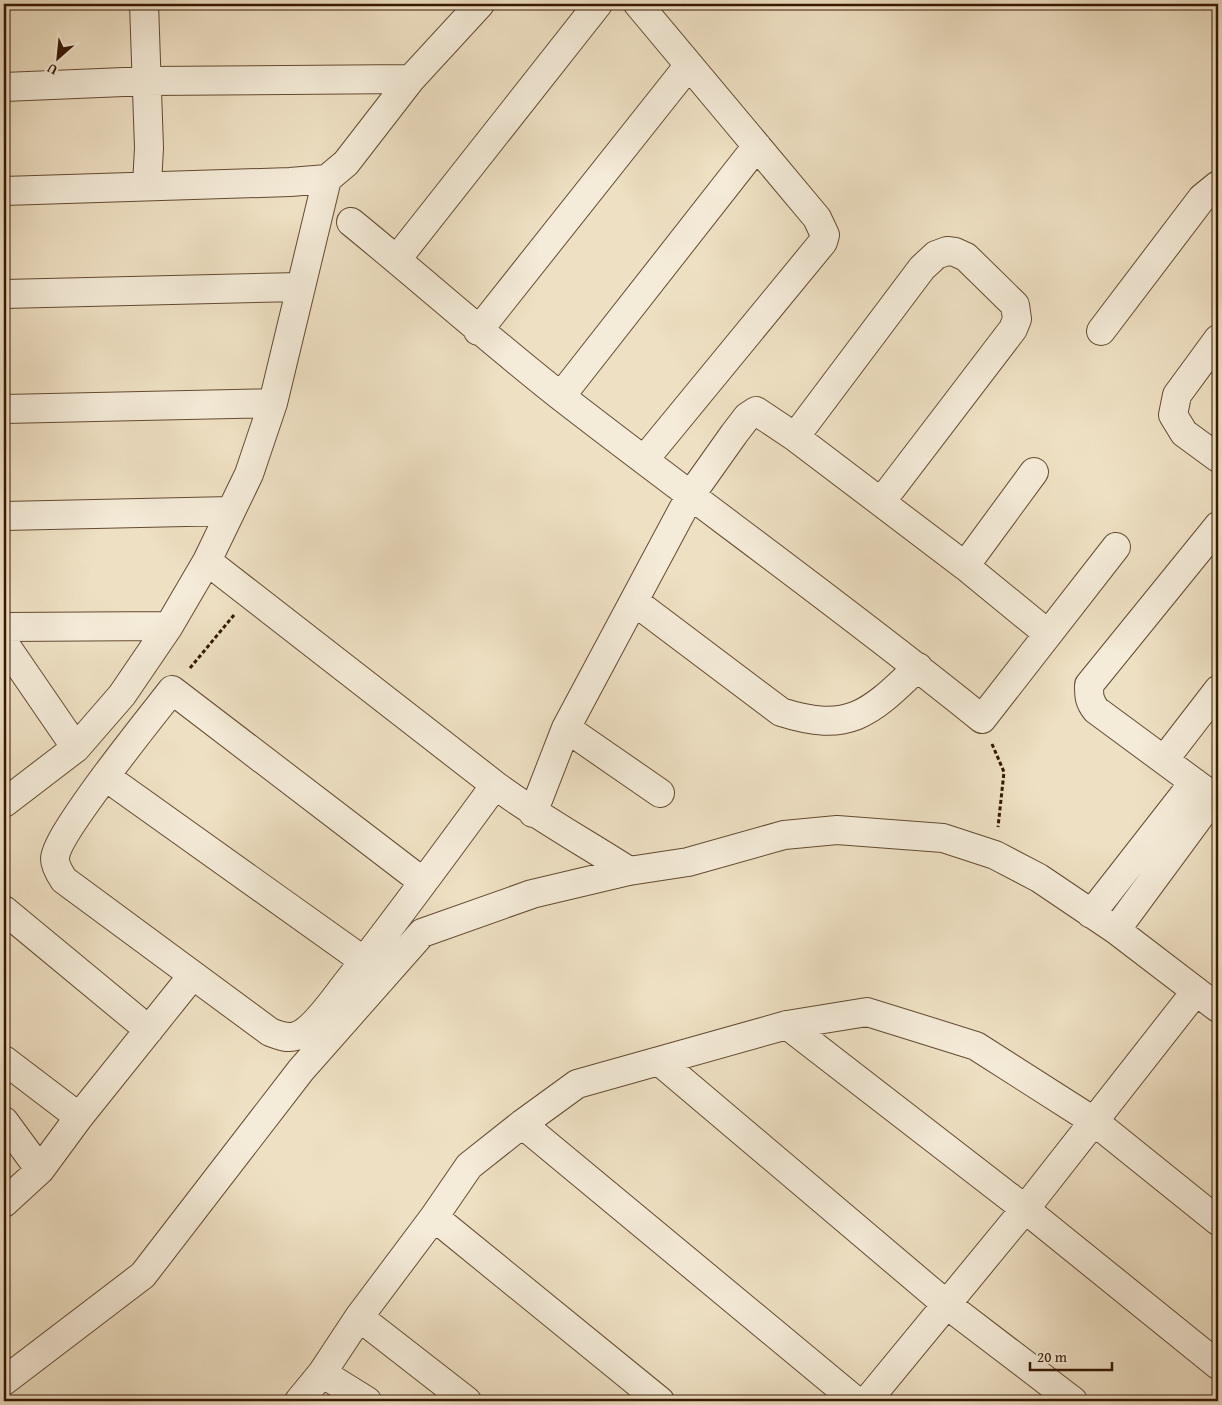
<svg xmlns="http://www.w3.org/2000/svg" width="1222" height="1405" font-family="'Gentium Book Plus',serif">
  <rect width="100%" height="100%" fill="#eee0c3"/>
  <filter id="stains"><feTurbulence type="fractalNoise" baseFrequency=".004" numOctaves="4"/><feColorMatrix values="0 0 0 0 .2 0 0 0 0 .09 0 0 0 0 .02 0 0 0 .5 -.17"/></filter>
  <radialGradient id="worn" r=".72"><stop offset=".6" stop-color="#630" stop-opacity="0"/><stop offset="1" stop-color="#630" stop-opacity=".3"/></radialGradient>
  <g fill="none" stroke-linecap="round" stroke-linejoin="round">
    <g stroke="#644a32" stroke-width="30">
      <path id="minor" d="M144,4L149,148L147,185
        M638,4L817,218L825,235L823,242L644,460
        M4,87L148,81L411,79
        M4,191L290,182L327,179L346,163L411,79L480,4
        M351,222C421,279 488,339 559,395C699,504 844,607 982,719L1116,547
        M397,259L598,4
        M4,294L300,287
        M478,331L689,65
        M1101,331L1202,198L1218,185
        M1218,339L1177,395L1173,415L1184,433L1218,458
        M561,396L757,146
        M4,409L273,403
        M795,437L922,268L936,255L947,251L955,252L966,257L1015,305L1017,319L1013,329L881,502
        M4,516L231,511
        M1218,526L1089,685C1089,696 1089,701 1096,710L1218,800
        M207,561L495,785C538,817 584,842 629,871
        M965,566L1034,472
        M635,602L781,712C850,734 870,713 918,667
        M4,627L169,626
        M4,643L76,748
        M566,728L660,793
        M1164,760L1218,690
        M106,777L364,961
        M4,803L76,748L122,695L169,626L207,561L249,474L273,403L327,179
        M533,813L566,728L690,496L734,434L747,417L756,411L795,437L965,566L1047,633
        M423,882L172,690C152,716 55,835 55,859C55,866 60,874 64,880L270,1032C278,1035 287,1039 296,1036C313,1031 335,998 346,984C397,919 446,852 495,785
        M4,910L149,1030
        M1091,914L1194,782
        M1116,930L1214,797
        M787,1025L1025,1209L1218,1365
        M4,1060L79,1117
        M659,1061L946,1304L1073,1401
        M4,1121L40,1170
        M522,1124L856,1401
        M4,1203L40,1170L79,1117L184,986
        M434,1217L660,1401
        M359,1317L467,1401
        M322,1373L367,1401
        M4,1381L143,1275L301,1070L422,933L532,894L629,871L688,862L784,835L837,830L943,838L995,855L1039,878L1116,930L1218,1008
        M299,1401L322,1373L359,1317L434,1217L469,1166L522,1124L577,1084L787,1025L867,1012L976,1046L1095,1122L1218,1221
        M867,1401L1025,1209L1196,991"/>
    </g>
    <path stroke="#361802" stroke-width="3" stroke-dasharray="4 2.5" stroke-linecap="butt" d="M190,668L234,615
      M992,744L1004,772L998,827"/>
    <use href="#minor" stroke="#f4ebd8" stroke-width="28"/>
  </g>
  <rect width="1222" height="1405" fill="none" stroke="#eee0c3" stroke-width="20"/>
  <rect x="5" y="5" width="1212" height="1395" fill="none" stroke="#361802" stroke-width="2.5"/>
  <rect x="10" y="10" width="1202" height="1385" fill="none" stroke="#361802"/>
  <g transform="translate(58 58) rotate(207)" stroke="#f4ebd8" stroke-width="4" paint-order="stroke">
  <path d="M0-4L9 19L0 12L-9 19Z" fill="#361802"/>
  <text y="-8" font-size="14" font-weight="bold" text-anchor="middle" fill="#361802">U</text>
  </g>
  <path d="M1030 1362v8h82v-8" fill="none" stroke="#361802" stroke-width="2.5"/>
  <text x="1037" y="1362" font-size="15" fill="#361802" stroke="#f4ebd8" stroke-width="4" paint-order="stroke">20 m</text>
  <rect width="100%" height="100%" filter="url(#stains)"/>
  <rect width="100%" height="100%" fill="url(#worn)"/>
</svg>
